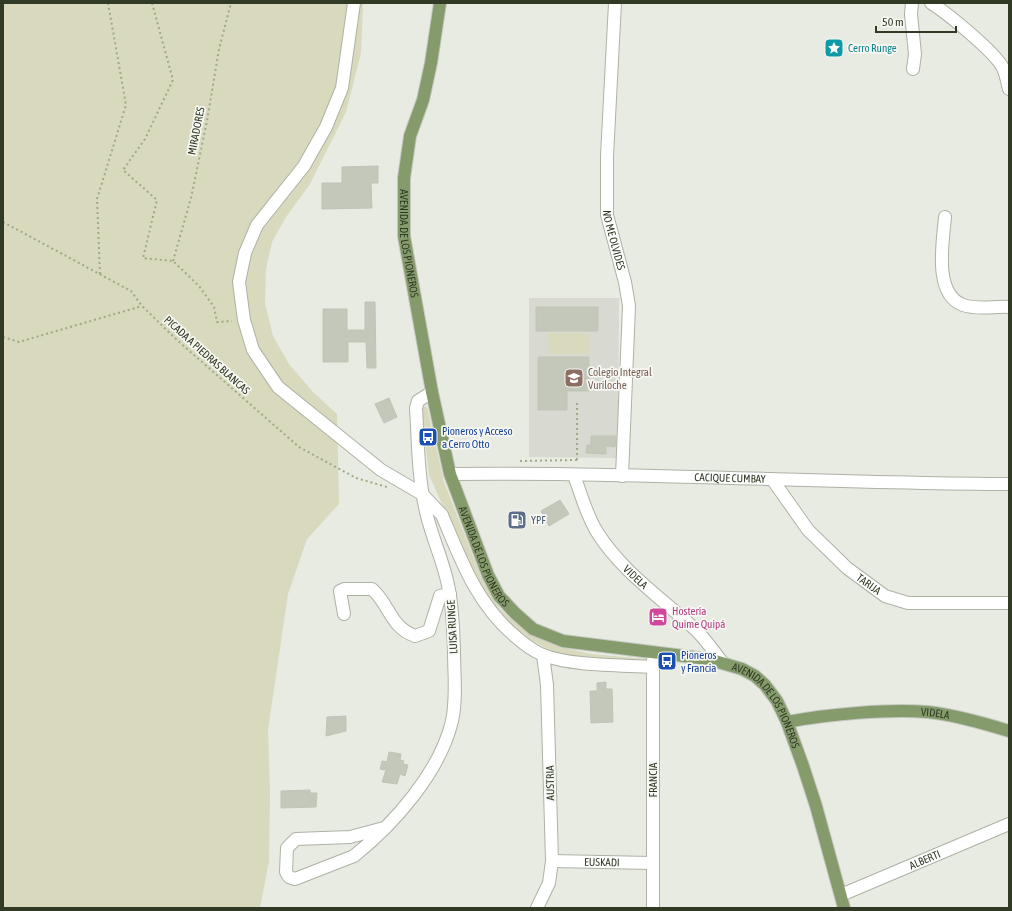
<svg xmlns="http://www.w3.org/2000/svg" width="1012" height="911" font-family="'Asap Condensed',sans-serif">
  <rect width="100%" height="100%" fill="#e8ebe2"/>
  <path fill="#d8dad1" d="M529,298H619L618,458L529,457Z"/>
  <path fill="#d9d9be" d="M3,3H363L361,53L346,112L310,184L286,217L272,242L266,269L265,303L273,336L289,364L313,392L337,414L339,504L307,539L288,594L268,730L270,794L269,861L260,908H3Z
    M548,333H589V354H549Z
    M421,406L427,407L444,482L481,577L499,608L523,629L537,638L560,647L591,654L646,659L645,664L590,660L557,654L531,640L513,628L489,603L475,577L429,475Z"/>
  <path fill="#c4c8bb" stroke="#bfc4b6" d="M378,166V183H371L372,208L322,209V183H342V167Z
    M365,302H375L376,368H367L366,342H348V362H323V309H347V330H365Z
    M536,307H598V331H536Z
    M538,357H589V391H567V410H538Z
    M389,398L397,417L384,423L375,404Z
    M591,436H616L615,447L606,446V454L586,453L587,445H591Z
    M560,500L569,514L549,526L541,511Z
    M606,682V689H612L613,722L591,723L590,691H597V683Z
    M346,716V731L326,736L327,717Z
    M389,752L401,754L400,760L404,761L403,764L408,765L405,776L400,774L397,784L382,782L386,770L380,769L382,761L387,762Z
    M310,790V793H317L316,807L281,808V791Z"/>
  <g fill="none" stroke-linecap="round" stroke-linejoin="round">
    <g stroke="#adb2a5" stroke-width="14">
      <g id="minor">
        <path d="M354,3L342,88L326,127L304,166L257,225L245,253L239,282L244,320L253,350L278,387L381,470L422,494L442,515C461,560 477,605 516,637C524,644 533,651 543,655C571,666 622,665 653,667"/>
        <path id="s1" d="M615,3L607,156V215L625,282L629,306L622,476"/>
        <path d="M912,3L911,14L915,54L913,69"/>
        <path d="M931,3C947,13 995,52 1003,68C1006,74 1007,82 1009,89"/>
        <path d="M945,217C943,241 933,294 963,305C977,310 994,306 1009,307"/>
        <path id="s2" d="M450,474C637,472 823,483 1009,484"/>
        <path id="s3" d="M574,475C581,494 586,514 597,532C622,572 663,599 697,631C706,640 714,652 722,662"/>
        <path id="s4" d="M772,479L808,530L847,568L885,596L908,603H1009"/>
        <path d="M344,614L340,591L344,589H372C390,605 390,627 415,636L429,631L440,596L450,594"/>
        <path d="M653,660V908"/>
        <path d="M384,828L350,837L296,839L287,848L286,872L289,877L295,879L354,856C394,824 440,772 452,721C457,698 454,674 454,651C453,629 453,607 448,585C443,559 430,534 425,507C418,475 418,441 416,408L418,401L432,392"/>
        <path id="s5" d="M552,861L652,863"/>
        <path id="s6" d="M841,895L1009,824"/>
        <path d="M537,908L549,883L552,861L547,685L543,655"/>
      </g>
    </g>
    <g stroke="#c5c8c2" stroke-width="14">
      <g id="primary">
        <path id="s7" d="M440,3L431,63L423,100L410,136L404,178V236L432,392L450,474L488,575L499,596L515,613L533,629L563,641L708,659L742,669L755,676L765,685L777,701L787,722L803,766L816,806L844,908"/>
        <path id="s8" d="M787,722C828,714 887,709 928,712C956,715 983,723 1009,731"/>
      </g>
    </g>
    <path stroke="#9cab87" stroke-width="2" stroke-dasharray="2 3" stroke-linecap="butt" d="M152,3L173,80L145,139L123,170L157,200L143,258L173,261L199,286L214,307L217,322L232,321
      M3,222L131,291L142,306L178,341L299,447L356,478L387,487
      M173,261L191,198L207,121L219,49L231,3
      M100,274L97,199L126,105L108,3
      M3,337L19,342L142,306
      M577,460V402
      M520,461L577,460"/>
    <use href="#minor" stroke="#fff" stroke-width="12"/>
    <use href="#primary" stroke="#859b6c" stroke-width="12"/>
  </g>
  <defs>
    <g id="sight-square" transform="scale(1)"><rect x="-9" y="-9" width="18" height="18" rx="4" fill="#0f9aa8" stroke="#f7f8f3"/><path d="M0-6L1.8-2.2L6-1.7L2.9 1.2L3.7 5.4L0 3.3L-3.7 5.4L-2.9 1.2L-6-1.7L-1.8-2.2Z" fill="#fff"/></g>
    <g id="school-square" transform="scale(1)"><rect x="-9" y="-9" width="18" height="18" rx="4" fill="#8d6e63" stroke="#f7f8f3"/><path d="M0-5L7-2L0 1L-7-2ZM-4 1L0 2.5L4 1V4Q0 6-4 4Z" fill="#fff"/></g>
    <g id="bus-square" transform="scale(1)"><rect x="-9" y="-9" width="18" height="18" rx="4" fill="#1a4fb4" stroke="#f7f8f3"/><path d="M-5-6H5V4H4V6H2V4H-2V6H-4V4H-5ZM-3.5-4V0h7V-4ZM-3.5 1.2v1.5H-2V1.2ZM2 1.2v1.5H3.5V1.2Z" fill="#fff"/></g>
    <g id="fuel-square" transform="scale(1)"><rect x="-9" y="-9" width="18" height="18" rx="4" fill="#5c6f8a" stroke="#f7f8f3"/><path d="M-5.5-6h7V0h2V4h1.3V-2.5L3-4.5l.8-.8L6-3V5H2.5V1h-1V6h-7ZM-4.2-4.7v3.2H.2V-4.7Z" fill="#fff"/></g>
    <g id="hotel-square" transform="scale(1)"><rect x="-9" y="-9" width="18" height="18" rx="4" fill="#d1479c" stroke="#f7f8f3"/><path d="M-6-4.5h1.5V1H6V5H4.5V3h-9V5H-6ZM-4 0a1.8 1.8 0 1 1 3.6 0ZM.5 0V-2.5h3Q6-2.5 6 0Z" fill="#fff"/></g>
  </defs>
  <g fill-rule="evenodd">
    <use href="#sight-square" x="834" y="48"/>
    <use href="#school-square" x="574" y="378"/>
    <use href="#bus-square" x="428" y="437"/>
    <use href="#fuel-square" x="517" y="520"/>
    <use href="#hotel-square" x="658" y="617"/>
    <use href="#bus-square" x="667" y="661"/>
  </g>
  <g text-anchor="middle" stroke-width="3.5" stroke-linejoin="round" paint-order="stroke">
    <g font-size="11" fill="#0d838f" stroke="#f7f8f3" text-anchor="start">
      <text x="848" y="52">Cerro Runge</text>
    </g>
    <g font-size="11" fill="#303a24" stroke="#f7f8f3">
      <text transform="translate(196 131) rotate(-79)" y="4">MIRADORES</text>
      <text dy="4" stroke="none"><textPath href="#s1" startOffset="238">NO ME OLVIDES</textPath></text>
      <text dy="4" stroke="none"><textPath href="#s7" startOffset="245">AVENIDA DE LOS PIONEROS</textPath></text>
      <text transform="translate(207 355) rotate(42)" y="4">PICADA A PIEDRAS BLANCAS</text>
      <text dy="4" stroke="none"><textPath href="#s2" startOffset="280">CACIQUE CUMBAY</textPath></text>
      <text dy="4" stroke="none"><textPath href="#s7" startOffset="569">AVENIDA DE LOS PIONEROS</textPath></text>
      <text dy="4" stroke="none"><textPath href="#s3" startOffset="121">VIDELA</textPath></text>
      <text dy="4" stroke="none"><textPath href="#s4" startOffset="144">TARIJA</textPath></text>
      <text transform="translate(452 627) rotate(-93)" y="4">LUISA RUNGE</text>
      <text dy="4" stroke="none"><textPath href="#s7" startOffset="917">AVENIDA DE LOS PIONEROS</textPath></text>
      <text dy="4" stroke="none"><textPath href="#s8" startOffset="149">VIDELA</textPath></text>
      <text transform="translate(653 780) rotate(-90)" y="4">FRANCIA</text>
      <text transform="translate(550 783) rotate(-91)" y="4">AUSTRIA</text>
      <text dy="4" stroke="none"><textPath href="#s6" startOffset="91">ALBERTI</textPath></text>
      <text dy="4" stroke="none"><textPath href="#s5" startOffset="50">EUSKADI</textPath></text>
    </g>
    <g font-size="11" fill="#785e54" stroke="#f7f8f3" text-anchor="start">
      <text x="588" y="376">Colegio Integral<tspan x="588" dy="13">Vuriloche</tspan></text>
    </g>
    <g font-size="11" fill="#164399" stroke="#f7f8f3" text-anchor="start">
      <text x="442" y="435">Pioneros y Acceso<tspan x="442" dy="13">a Cerro Otto</tspan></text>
      <text x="681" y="659">Pioneros<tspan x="681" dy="13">y Francia</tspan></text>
    </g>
    <g font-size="11" fill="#4e5e75" stroke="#f7f8f3" text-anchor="start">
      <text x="531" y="524">YPF</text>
    </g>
    <g font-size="11" fill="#b23c85" stroke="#f7f8f3" text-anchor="start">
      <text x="672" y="615">Hostería<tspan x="672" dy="13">Quime Quipá</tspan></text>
    </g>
  </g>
  <rect width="1012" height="911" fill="none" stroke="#303a24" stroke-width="8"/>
  <path d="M876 26v6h80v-6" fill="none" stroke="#303a24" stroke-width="2"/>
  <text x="882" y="26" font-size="12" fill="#303a24" stroke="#f7f8f3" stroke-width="3" paint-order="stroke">50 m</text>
</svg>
